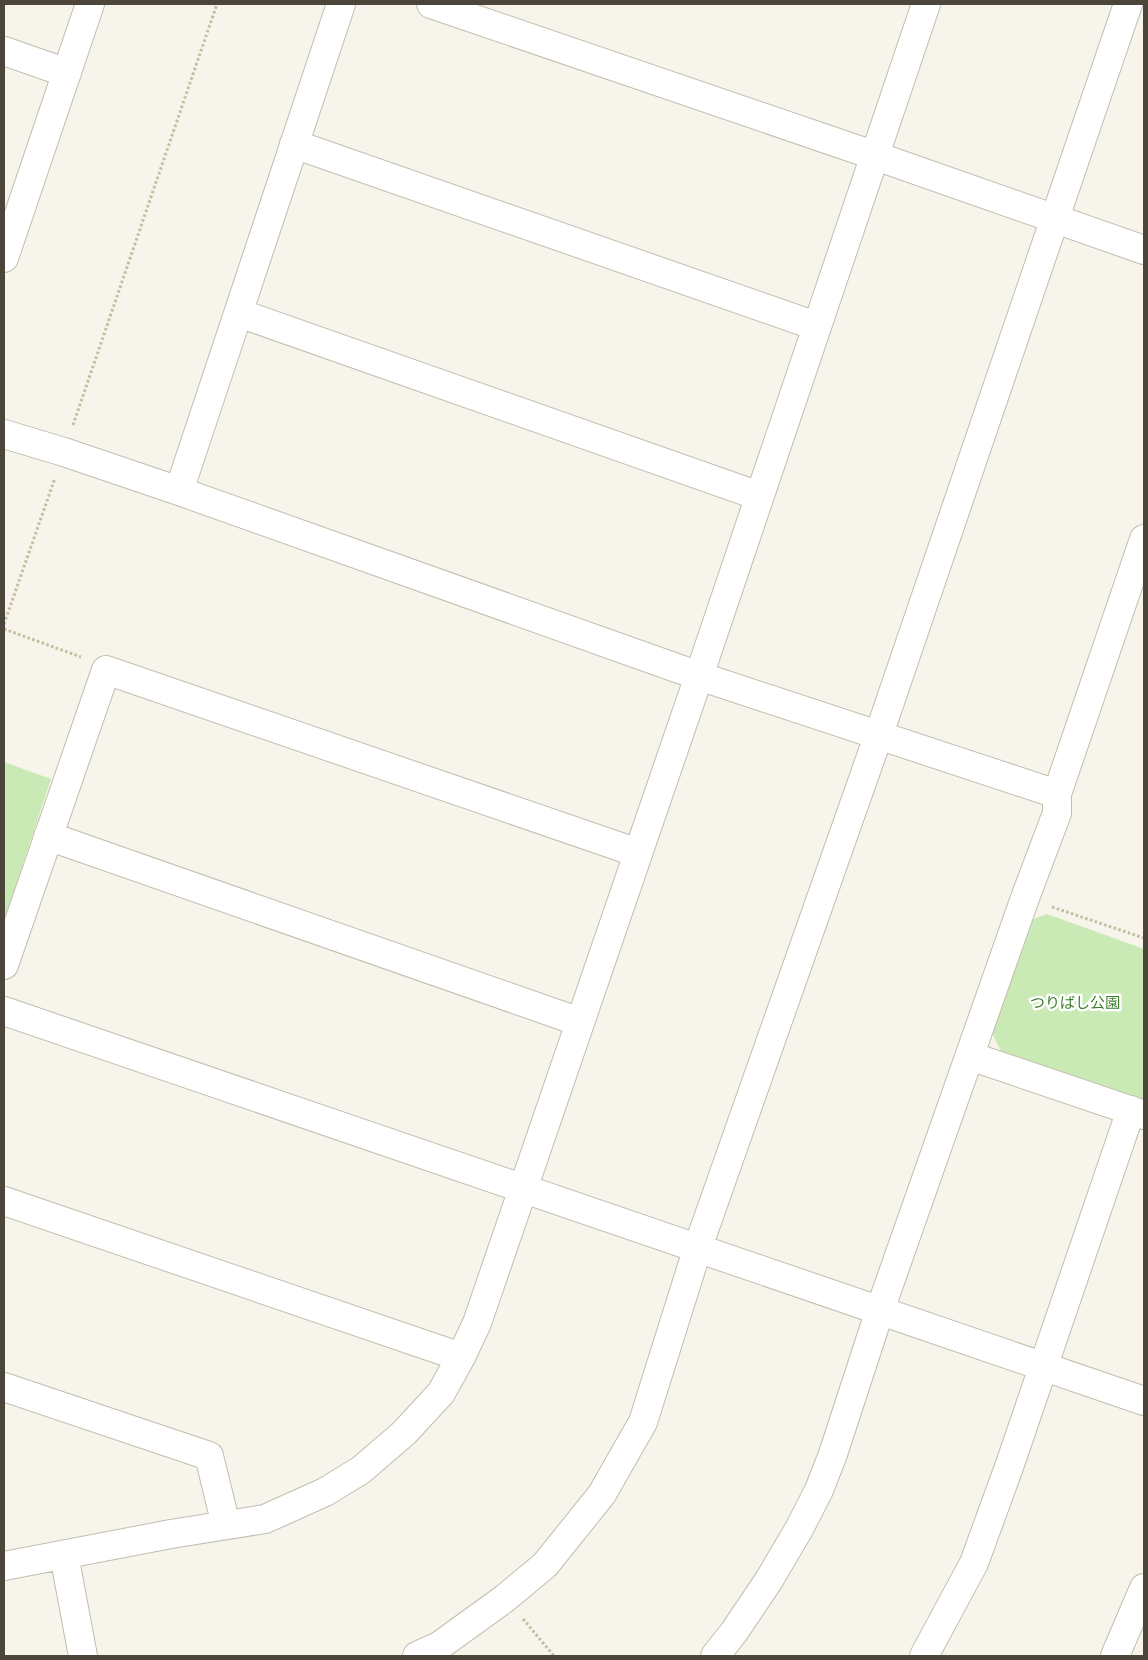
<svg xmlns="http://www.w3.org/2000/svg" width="1148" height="1660" font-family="'Archivo Narrow','Noto Sans JP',sans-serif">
  <rect width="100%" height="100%" fill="#f6f4eb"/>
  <path fill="#c9eab4" d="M4,762L51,779L4,921Z
    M1047,914L1144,949V1100L1001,1051L991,1031L1033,919Z"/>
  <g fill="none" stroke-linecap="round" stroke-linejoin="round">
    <g stroke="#c2bead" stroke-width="30">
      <path id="minor" d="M431,4L873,155L1144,250
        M4,51L67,73
        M294,144L816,326
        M4,258L90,4
        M239,313L759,496
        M4,434L64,452L179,491L699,676L1057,794
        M179,491L341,4
        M48,836L580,1022
        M4,965L106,670L638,853
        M4,1011L1144,1401
        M970,1056L1144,1115
        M4,1201L461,1357
        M4,1387L209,1456L226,1525
        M64,1555L83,1656
        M4,1566L171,1534L265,1519L325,1492L361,1470L404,1433L441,1393L461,1357L477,1323L699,676L926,4
        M417,1656L439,1646L504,1599L545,1565L602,1494L643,1422L698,1247L879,734L1128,4
        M715,1656L734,1632L769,1580L799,1529L819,1490L833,1454L880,1310L1025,898L1057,813V794L1144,539
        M924,1656L974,1563L1009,1467L1131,1110
        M1115,1656L1144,1588"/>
    </g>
    <path stroke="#c4bd9e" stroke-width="3" stroke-dasharray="2.5 2.5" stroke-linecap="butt" d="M73,425L217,4
      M4,624L55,478
      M4,629L81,657
      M1052,907L1144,938
      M523,1619L554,1656"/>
    <use href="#minor" stroke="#fff" stroke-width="28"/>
  </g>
  <g text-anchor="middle" stroke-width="5" stroke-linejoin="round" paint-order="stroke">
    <g font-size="15" fill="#3c7f2a" stroke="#fff">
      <text x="1075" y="1008">つりばし公園</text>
    </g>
  </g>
  <rect width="1148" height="1660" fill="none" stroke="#4b4639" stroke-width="10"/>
</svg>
